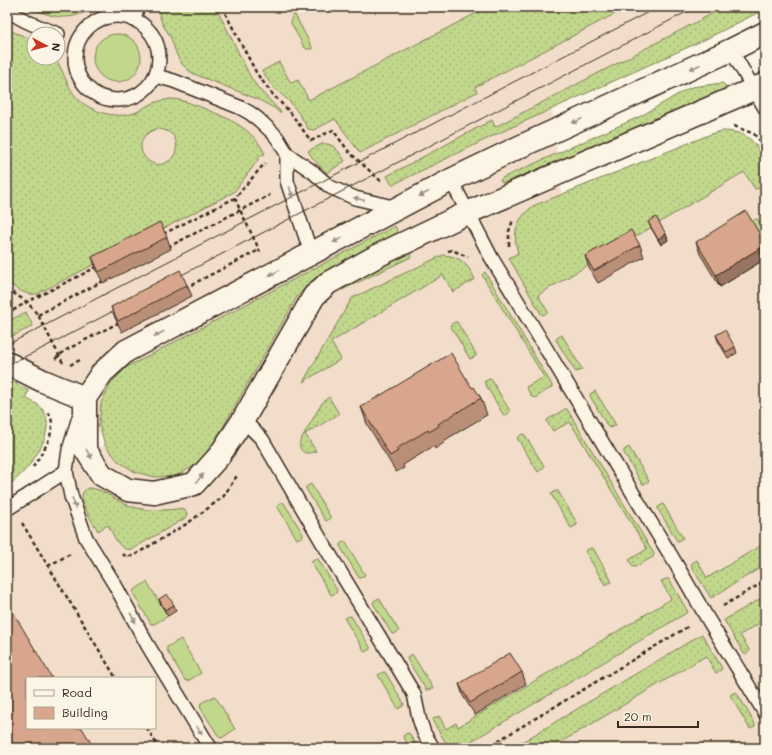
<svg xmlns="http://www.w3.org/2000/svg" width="772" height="755" font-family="Mali,sans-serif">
  <defs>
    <pattern id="grass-dots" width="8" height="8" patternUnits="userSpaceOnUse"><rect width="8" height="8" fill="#c1d78c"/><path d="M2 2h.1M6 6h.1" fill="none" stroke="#a7b978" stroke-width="1.8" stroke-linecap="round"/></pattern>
  </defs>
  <rect width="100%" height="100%" fill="#fcf5e5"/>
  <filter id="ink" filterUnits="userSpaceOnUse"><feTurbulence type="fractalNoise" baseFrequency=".025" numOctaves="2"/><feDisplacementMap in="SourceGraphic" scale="8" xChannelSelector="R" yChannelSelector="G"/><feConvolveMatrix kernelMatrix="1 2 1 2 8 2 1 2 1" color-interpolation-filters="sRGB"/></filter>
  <g filter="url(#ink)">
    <path fill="#f1ddca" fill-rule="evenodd" d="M7,7H579L546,50L628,7H725L551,98L562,201L595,256L765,160V748H7V497L110,442L12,349L7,346ZM34,34H58V58H34ZM27,678H155V728H27Z"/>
    <path fill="url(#grass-dots)" stroke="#7e8055" fill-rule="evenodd" d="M158,7H216L250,76L258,88L281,112L280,113L274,108L257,99L194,74C176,63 177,53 170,36C168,32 165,29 163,25C160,19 159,13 158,7Z
      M488,7H628L475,87L477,92L360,153L335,119L314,130L308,129L300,115L290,102L272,86L262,71L279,62L291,83L298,80L309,100Z
      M725,7H765V9L706,39L497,134L392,185L387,176L492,120L495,127Z
      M7,29L16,33L34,40V58H55C66,74 67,92 84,104C99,114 120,119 137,112C140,110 144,108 147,106C155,102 162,100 171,99C182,99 192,104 203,108C228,118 253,128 265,154L259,156L258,160L234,192L37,294C25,296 16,288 7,282ZM156,129C168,129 179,136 176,150C175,155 172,159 167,162C147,174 126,139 156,129Z
      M722,83L726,86L725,90L610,140L503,183L501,182L500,181L502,178L641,116L687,89L692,87Z
      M722,131C744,131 753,138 764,157H765V188H760L755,189L744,172L538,295L548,312L543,315L541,314L509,258L518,253C512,232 516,220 533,206L711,134Z
      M322,144C334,142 339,152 345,161L327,173L314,160L308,151Z
      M756,219H758L765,231V247L750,223Z
      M395,226L398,233L325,271L310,282L297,297L219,434L208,452L194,466L176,476L155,477L135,472L118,461L105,445L99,425L101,403L111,383L127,367Z
      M409,252L411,257L342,290L353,281Z
      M443,255C461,256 467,264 475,279L453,292L443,275L331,342L341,359L303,382L352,298Z
      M485,272L552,385V387L535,398L532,397L526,387L544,377L482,275Z
      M26,312L33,326L7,339V322Z
      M455,322H457L476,354V356L470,359L450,325Z
      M562,335L582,369L577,372L575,371L556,340L557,338Z
      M7,378L29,391L25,398C31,401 39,404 43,410C59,432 26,475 7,486Z
      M489,379H491L510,411L509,413L504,416L484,382Z
      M595,391L616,425L610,428L608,427L590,396V394Z
      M329,397L339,414L305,434L316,451C306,456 298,452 300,441L322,403Z
      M565,409H567L654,554L653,557L635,567H633L629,560L647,549L570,422L553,431L547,422V420Z
      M522,434L525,435L544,466L543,468L538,472L517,438Z
      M629,447L649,481L644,484H642L624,453V450Z
      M88,488C102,488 112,498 125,504C143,512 163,511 183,508L186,511L187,515L184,519L134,548C120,555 114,535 108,525L98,531C93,522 78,502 83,492C84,491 87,488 88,488Z
      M556,491H558L577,523V525L571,528L551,494Z
      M663,504L683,538L678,541H677L658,509V507Z
      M765,543V565L711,598L691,566L692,563L697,560L707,578Z
      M590,548H593L611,580V582L605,585L585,551Z
      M666,579H669L688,612L460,748H449L433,722V719L439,716L446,729L456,723L458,727L671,599L661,581Z
      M765,596V620L740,635L750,651L746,654H744L724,620Z
      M702,634L722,668L721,670L716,673L706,656L551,748H512Z
      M735,692L737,693L755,724V726L750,729L730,695Z
      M407,733L410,734L418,748H410L403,736Z"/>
    <path fill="#c1d78c" stroke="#7e8055" d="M30,7H94C91,9 87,12 83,13C65,21 47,16 30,7Z
      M293,15H295L312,47V49H307L304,47L291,23V19Z
      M93 58a24 24 0 1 1 48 0a24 24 0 1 1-48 0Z
      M311,484L331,518L326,521L325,520L306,489V487Z
      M282,502L284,503L303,534V536L297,539L277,506Z
      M345,541L365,575L360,578H359L340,546V544Z
      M316,559H318L337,590L336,593L331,595L311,562Z
      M147,582L168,616L154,624H151L133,593L134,590Z
      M379,598L399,631L394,634H392L373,603L374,601Z
      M350,616H351L370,647V649L365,652L344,618Z
      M181,639L201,673L188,681L185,680L167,650V647Z
      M412,654L433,688L428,690H426L407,659L408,657Z
      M383,672H385L404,704L403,706L398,709L378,675Z
      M215,696L235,729L222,738L219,737L200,707L201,703Z"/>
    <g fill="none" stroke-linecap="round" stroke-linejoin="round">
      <g stroke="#3b2a1e" stroke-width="16">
        <path id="lane" d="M7,9C21,21 40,27 58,34
          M75 58a42 42 0 1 1 84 0a42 42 0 1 1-84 0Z
          M133,20L138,7
          M731,50L765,108
          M156,76L174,81L239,107L250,113L258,119L273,133L278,139L287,154L313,172L330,187L355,198L397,208
          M287,154V181L308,244L309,255
          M451,180L491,257L640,505L673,559L706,616L765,713
          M79,417L69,450L66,471L71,496L86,538L115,585L147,644L209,746L211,748
          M243,420L262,439L321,540L414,694L419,718L424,733L433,748
          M7,509L66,471"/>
      </g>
      <g stroke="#3b2a1e" stroke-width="25">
        <path id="street" d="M765,33L731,50L517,148L451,180L126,351L102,373L85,398V449L102,475L128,490L154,493L194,484L219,456L243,420L314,296L328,283L379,255L467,213L754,89L765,84
          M7,363L43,381L85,398"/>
      </g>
      <path stroke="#3b2a1e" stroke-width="2.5" stroke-dasharray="4 3" stroke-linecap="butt" d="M222,7L257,74L274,96L290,112L311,141
        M734,126L754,134L765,146
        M311,141L333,130L349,152L383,183
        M235,198L240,210L256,243L260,252
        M163,234L235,198L265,163
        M509,246V231L513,220
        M168,247L270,195
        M448,251L452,250L468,257
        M185,288L259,250
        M7,289L27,302L38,315L63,363
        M7,314L27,302L97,267
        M38,315L105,280
        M55,359L66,350L120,322
        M70,365L80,360
        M33,467C41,454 56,434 51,418C50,415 48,412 47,410
        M22,523L116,678
        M122,554L126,556H133L188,523L223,497L238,474
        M48,566L72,553
        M723,606L765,581
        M147,728L159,748
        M486,748L689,626"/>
      <use href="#lane" stroke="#fcf5e5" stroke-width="13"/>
      <use href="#street" stroke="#fcf5e5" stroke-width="22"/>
      <path stroke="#3b2a1e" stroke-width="1" d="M172,280L696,7
        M7,345L658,7
        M7,365L39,350L123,306"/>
    </g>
    <path fill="#ba8f78" stroke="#3b2a1e" d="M648,222L666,234L668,240L661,245L651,228Z
      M167,237L171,249L103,283L96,269L92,257Z
      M696,242L765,243V259L720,287L700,254Z
      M640,245L644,257L598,283L589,268L585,256Z
      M187,285L192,296L122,332L115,318L111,307Z
      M716,335L735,347L737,353L728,358L718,341Z
      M472,388L481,398L487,415L445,440V442L435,449L434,446L403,465L404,468L396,472L367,424L361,407Z
      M159,599L174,605L176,611L168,616L161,605Z
      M522,672L526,684L475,715L463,696L459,684Z"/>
    <path fill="#977462" stroke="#3b2a1e" d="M666,234L668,240L661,245L658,239Z
      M765,245V259L720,287L716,275Z"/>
    <path fill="#d8a68c" stroke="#3b2a1e" d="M746,211L765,243V245L716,275L696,242Z
      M656,217L666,234L658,239L648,222Z
      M160,222L167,237L99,272L92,257Z
      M631,230L640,245L594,271L585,256Z
      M180,270L187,285L118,321L111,307Z
      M725,330L735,347L726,352L716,335Z
      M451,353L472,388L474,387L481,398L438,424L439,426L429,432L428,430L396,449L398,451L390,456L361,407Z
      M167,594L174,605L165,610L159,599Z
      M7,602L52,678H27V728H82L94,748H7Z
      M510,653L522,672L470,703L459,684Z"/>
    <defs><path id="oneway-solid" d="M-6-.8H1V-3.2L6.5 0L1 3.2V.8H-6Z"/></defs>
    <g fill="#9c9082">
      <use href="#oneway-solid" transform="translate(695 67) rotate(155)"/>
      <use href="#oneway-solid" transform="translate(577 121) rotate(156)"/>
      <use href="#oneway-solid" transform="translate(291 192) rotate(73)"/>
      <use href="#oneway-solid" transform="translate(424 194) rotate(152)"/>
      <use href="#oneway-solid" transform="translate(359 199) rotate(-165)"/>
      <use href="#oneway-solid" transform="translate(338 240) rotate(152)"/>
      <use href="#oneway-solid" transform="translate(274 273) rotate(152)"/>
      <use href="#oneway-solid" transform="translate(159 334) rotate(152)"/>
      <use href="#oneway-solid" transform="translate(89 454) rotate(58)"/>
      <use href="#oneway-solid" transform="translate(200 478) rotate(-49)"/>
      <use href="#oneway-solid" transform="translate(74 503) rotate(71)"/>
      <use href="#oneway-solid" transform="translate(133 618) rotate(61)"/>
      <use href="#oneway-solid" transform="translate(199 730) rotate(59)"/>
    </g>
  </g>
  <rect width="772" height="755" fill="none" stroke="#fcf5e5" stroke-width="24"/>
  <rect x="12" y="12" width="748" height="731" fill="none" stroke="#3b2a1e" stroke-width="1.5" filter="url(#ink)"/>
  <rect x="26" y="677" width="130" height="52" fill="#fcf5e5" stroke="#afa495"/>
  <rect x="34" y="690" width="20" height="6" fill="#fcf5e5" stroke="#afa495"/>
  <text x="62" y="697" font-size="12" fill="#3b2a1e">Road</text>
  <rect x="34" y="707" width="20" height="12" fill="#d8a68c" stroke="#afa495"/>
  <text x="62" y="717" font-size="12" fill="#3b2a1e">Building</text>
  <g transform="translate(46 46) rotate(97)"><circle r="19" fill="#fcf5e5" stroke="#afa495"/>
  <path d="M0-3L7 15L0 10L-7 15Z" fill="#c8321e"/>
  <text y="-6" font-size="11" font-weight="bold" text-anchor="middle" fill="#3b2a1e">N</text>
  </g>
  <path d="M618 721v6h80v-6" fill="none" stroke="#3b2a1e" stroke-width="2"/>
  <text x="624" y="721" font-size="12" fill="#3b2a1e" stroke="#fcf5e5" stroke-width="3" paint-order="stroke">20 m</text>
</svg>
